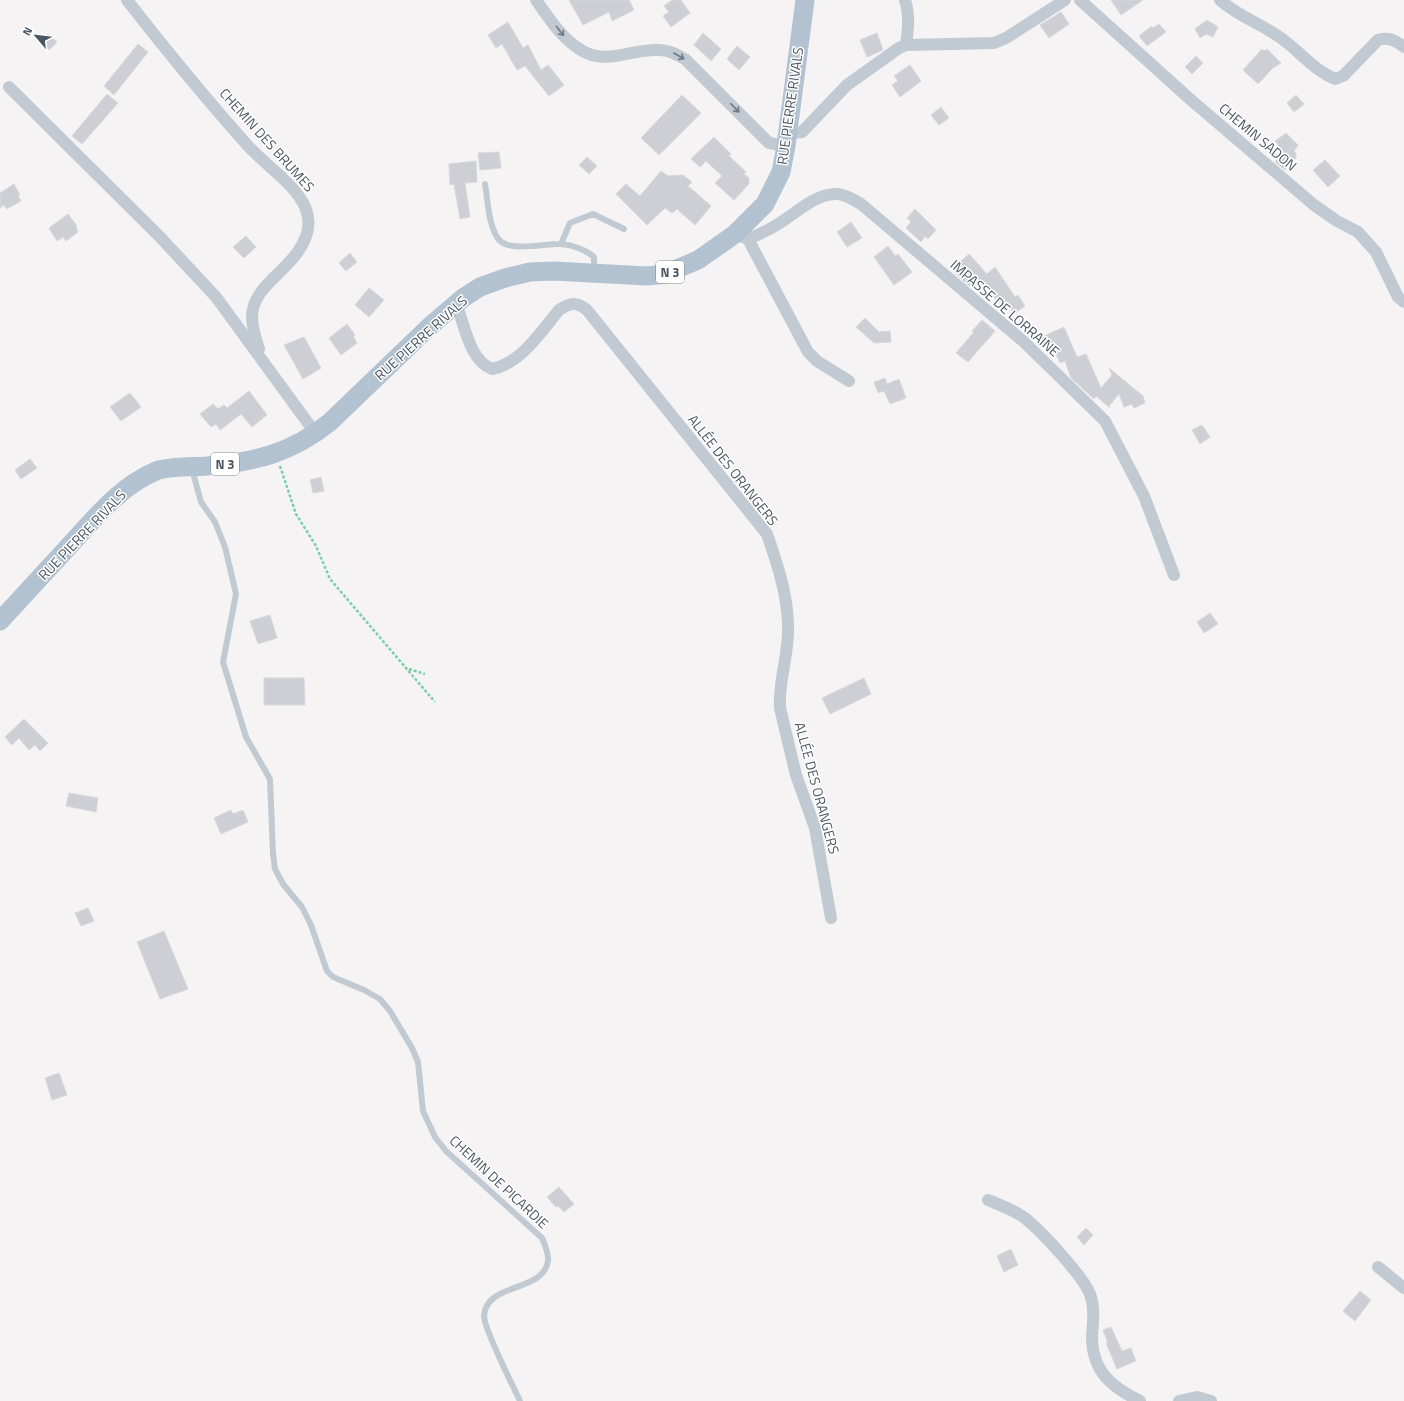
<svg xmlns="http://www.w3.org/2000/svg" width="1404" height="1401" font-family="'Titillium Web',sans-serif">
  <rect width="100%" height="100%" fill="#f5f3f3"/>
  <path fill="#cdcfd5" stroke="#d7d9de" d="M569,0H629L634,10L612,21L609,12L583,25Z
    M672,0H681L690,13L671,27L663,16L669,12L664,6Z
    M1111,0H1143L1121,15Z
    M1061,12L1069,24L1049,38L1040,25Z
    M1207,20L1218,27L1213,37L1206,34L1200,38L1195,29Z
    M508,22L523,48L528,45L541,70L548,65L564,85L549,96L525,66L517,70L502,44L496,48L488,35Z
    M1159,24L1166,32L1147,46L1139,36L1152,26L1153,28Z
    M703,33L721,49L711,61L694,45Z
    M877,33L883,50L867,57L860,40Z
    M48,34L57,42L49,50L40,41Z
    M138,44L148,52L114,95L104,86Z
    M737,46L750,57L739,70L727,59Z
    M1262,49L1264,51L1267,49L1281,63L1273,68L1258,84L1243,70Z
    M1196,56L1203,63L1192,74L1185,67Z
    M910,65L921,81L900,97L892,85L898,81L894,76Z
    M107,94L118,103L82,144L72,136Z
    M682,95L701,113L659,155L641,138Z
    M1296,95L1304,104L1294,112L1287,103Z
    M941,107L949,118L939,125L931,115Z
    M1286,133L1298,145L1294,151L1296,153V158L1285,170L1275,162L1284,152L1275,141Z
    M714,137L731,154L729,156L746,172L744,174L749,178V184L734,200L715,183L722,176L706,161L700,167L691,159Z
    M499,152L501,168L480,170L478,153Z
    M587,157L597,166L589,174L579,165Z
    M1325,160L1340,176L1328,187L1313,170Z
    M476,161L477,182L465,183L470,217L460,219L454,184L450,185L449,164Z
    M661,171L668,176L683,175L692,182L688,186L711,206L695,225L677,209L672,213L665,208L647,225L616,194L626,184L640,196Z
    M14,184L20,195L18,196L21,201L7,209L4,205L0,208V193Z
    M915,209L936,230L928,239L925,236L921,242L906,228L911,222L907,218Z
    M68,214L77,226L76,227L78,232L66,241L63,237L57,241L49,228Z
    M851,222L862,238L847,247L837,232Z
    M246,236L256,247L244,258L233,247Z
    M888,246L895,256L898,254L912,272L894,285L874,257Z
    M350,253L357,262L346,271L339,263Z
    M969,254L987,274L995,267L1015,297L1018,295L1025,306L1014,314L1006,303L1004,305L1001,301L998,303L986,284L982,287L976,279L969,286L959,277L952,269Z
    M369,288L384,300L369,317L355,305Z
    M865,318L879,332L890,331L891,342L874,343L856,327Z
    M982,320L995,331L968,362L956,353L974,332L972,331Z
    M347,324L355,335L353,336L357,343L341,355L329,338Z
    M1064,327L1077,357L1086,354L1101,388L1112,375L1109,368L1143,396L1145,403L1134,408L1132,404L1124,407L1119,394L1109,406L1110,408L1096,396L1094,399L1071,378L1065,361L1060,363L1052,345L1045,347L1042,337Z
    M304,337L321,368L303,379L284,345Z
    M885,378L887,384L899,379L906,398L890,404L884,391L878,393L874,382Z
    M249,391L267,415L252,427L241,414L220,430L216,424L211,427L200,414L213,404L218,409L224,405L227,408Z
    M130,393L141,407L121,421L110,407Z
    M1202,425L1210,437L1200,444L1192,430Z
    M30,459L37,468L21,479L15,470Z
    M321,477L324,491L313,493L310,480Z
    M1210,613L1218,624L1204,633L1197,622Z
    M270,615L277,638L258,644L250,621Z
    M264,678H304L305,705H264Z
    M864,678L871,694L830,714L822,698Z
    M24,719L48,743L40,751L35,745L29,750L19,738L12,745L5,737Z
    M69,793L98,798L96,812L66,806Z
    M231,810L233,814L243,810L248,822L221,834L214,818Z
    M88,908L94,921L81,926L75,913Z
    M164,931L188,989L160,999L137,942Z
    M59,1073L67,1095L52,1100L45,1078Z
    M559,1187L574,1204L564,1212L558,1206L556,1207L547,1197Z
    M1086,1228L1093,1235L1084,1245L1077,1237Z
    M1011,1249L1018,1265L1004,1272L997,1256Z
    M1360,1291L1371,1300L1355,1321L1343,1311Z
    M1111,1327L1122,1351L1131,1348L1136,1361L1117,1369L1106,1343H1108L1103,1330Z"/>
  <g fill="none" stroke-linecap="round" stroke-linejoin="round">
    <path stroke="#7ad0a6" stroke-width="2.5" stroke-dasharray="3 2" stroke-linecap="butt" d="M280,466L296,514L316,546L330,579L435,702
      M409,669L425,674"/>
    <path stroke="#c1cad2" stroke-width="6" d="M485,184C488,201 488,222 497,237C506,254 544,243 561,244C573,245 586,250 594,257V271
      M561,244L570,223L593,214L624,229
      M192,469L201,502L215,522L225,547L236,594L223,662L246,737L270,779L273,854L275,869L283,884L302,907L311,925L327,971L333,977L364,990L380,999L390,1011L412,1048L418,1062L423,1111L435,1137L446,1151L542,1238C545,1245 549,1254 548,1261C543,1293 486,1282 484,1316C484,1329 513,1386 520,1401"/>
    <path stroke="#c1cad2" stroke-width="12" d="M127,0C166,50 207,100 249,147C266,165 289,180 302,201C308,210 310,223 307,233C297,269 252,283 252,317C252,328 256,339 259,349
      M536,0C549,18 561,38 581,50C605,66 633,48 659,50C669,50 676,54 685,59L769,143L786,146
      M905,0C910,15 908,30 906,45
      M1080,0L1191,100L1314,205L1337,221L1358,232L1376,252L1398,297L1404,302
      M1220,0C1238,16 1259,23 1278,36C1298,49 1313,70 1335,79L1343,76L1378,40C1389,37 1395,40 1404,47
      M9,87L160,237L216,297L316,434
      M788,133L802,132L847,85L899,48L906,45L994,43L1006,38L1065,0
      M735,234L748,239C758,235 769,230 778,224C797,213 815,193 838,194C847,195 854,200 861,204L1023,341L1105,421L1144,496L1174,575
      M748,239L808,352L817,361L849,381
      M456,304C465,325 469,360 492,369C521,363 540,333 559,310C570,303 576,301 587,310L767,534C777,563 787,593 788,623C790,652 778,680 780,708L796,775L815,828L831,918
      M988,1200C1000,1205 1011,1209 1022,1216C1038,1227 1083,1276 1090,1294C1095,1308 1093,1322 1092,1336C1092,1371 1111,1387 1140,1401
      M1378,1267L1404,1288
      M1179,1401L1197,1397L1211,1401"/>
    <path stroke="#b3c2d1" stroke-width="19" d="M0,621C23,596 46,571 70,545C95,518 120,486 156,471C169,466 193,467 207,466C255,462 292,453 330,422L429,327L463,298L480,287L505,278L530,272L553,271L647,276L665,274L698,260L735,234L765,204L781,172L786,146L805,0"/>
  </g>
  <defs><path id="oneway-shaft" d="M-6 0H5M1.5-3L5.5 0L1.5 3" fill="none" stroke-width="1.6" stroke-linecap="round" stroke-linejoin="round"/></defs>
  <g stroke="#6e7983">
    <use href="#oneway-shaft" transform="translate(560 31) rotate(52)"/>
    <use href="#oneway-shaft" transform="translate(679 56) rotate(30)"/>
    <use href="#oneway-shaft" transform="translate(735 108) rotate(46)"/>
  </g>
  <g text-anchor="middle" stroke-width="3" stroke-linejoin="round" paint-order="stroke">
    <g fill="#fff" stroke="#808990" stroke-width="1">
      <rect x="656" y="261" width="28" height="22" rx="3"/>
      <rect x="211" y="453" width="28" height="22" rx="3"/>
    </g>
    <g font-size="13" font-weight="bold" fill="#4a5661">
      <text x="670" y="277">N 3</text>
      <text x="225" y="469">N 3</text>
    </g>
    <g font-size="14" fill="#4a5661" stroke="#fff">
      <text transform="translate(790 106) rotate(-82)" y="5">RUE PIERRE RIVALS</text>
      <text transform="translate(1258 137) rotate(40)" y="5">CHEMIN SADON</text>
      <text transform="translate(267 140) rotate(48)" y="5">CHEMIN DES BRUMES</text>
      <text transform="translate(1005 308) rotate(41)" y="5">IMPASSE DE LORRAINE</text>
      <text transform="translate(421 338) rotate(-42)" y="5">RUE PIERRE RIVALS</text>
      <text transform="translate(733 470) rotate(52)" y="5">ALLÉE DES ORANGERS</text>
      <text transform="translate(82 535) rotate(-46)" y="5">RUE PIERRE RIVALS</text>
      <text transform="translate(817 788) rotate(75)" y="5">ALLÉE DES ORANGERS</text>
      <text transform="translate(499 1182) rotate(43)" y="5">CHEMIN DE PICARDIE</text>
    </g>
  </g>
  <g transform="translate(36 36) rotate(298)" stroke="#ffffff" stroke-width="3" paint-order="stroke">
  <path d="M0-3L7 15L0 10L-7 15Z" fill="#4a5661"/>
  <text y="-6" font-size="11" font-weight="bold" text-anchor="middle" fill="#4a5661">N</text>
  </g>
</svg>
